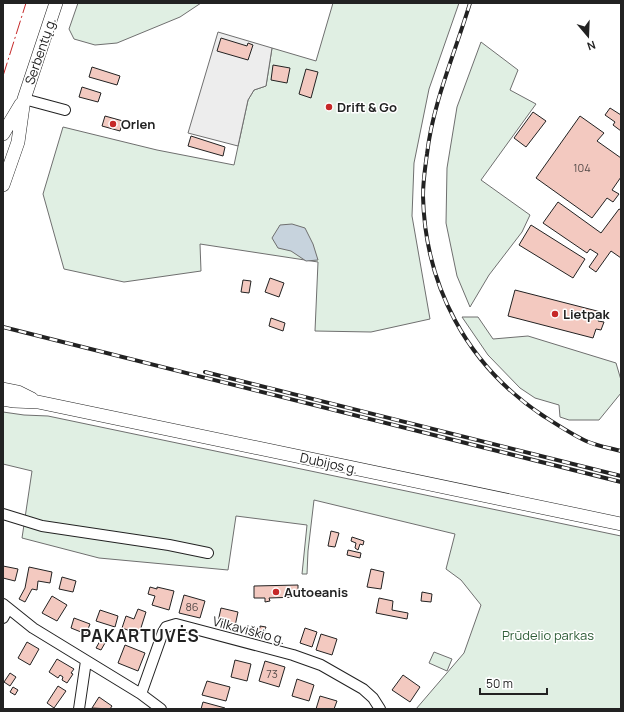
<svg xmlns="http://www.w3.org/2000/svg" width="624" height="712" font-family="Manrope,sans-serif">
  <rect width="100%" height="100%" fill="#fff"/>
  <path fill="#e0efe3" stroke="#6f6f6f" d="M78,3H201L180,17L117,43L95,45L74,39L69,29Z
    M333,3H459L429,89L414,163L412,216L430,319L371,332L315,331L318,262L200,244L201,271L124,282L64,269L43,194L63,127L157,150L234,165L248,100L254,90L266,86L272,48L316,61Z
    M481,42L518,70L510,90L536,104L481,180L530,215L522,232L489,275L470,307L457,276L446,223L447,168L457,107Z
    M462,317H478L493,339L528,336L616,363L621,380V393L599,420H569L560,417L559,405L535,398L520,388L488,355Z
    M3,412L24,415L48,416L621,536V709H416L464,653L481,605L461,580L446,569L455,534L314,500L308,551L307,574H302L307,525L236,516L228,570L99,558L22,538L32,471L3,464Z
    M434,652L452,659L447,671L429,663Z"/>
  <path fill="#ededed" stroke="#6f6f6f" d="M218,32L272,48L266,86L254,90L248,100L238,146L188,133Z"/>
  <path fill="#c7d3dd" stroke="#6f6f6f" d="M292,224L305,228L313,244L318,260L306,261L291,251L278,248L272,238L280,225Z"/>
  <path fill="#f3c9c0" stroke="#222" d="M221,38L247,46L248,43L253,45L248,60L217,51Z
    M273,65L290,68L287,83L271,80Z
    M92,67L120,76L117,85L89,77Z
    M306,69L318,72L311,98L299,94Z
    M82,87L101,93L98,102L79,97Z
    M610,108L621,115V131L613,125L615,122L605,115Z
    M533,112L546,121L526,147L514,138Z
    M105,116L123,121L120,131L102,126Z
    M580,116L604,133L597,141L621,158V177L612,190L619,194L613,202L607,198L592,218L536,178Z
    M191,136L225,147L223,156L188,146Z
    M558,202L601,233L619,209L621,210V258L611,251L596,272L589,267L598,254L590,249L587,253L543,223Z
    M531,225L585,259L573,278L519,245Z
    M270,278L284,283L279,297L265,292Z
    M243,280L251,281L249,293L241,292Z
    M515,290L601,312L598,321L604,322L601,330L596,329L593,338L508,316Z
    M271,318L285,323L283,331L269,326Z
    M331,531L339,533L335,547L328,546Z
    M352,537L364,541L363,545L360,544L358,550L355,548L356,543L351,541Z
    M348,550L361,553L360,558L347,555Z
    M3,566L18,569L15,581L3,578Z
    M29,567L52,572L50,583L38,581L37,590L32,589L25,602L19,599L25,588Z
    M371,569L384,572L381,589L367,587Z
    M62,577L76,581L73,592L59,589Z
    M298,585V597L269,598L270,601L265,602V598H254V586Z
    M150,587L157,589V587L174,591L169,610L152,605L155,596L148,594Z
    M422,592L432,594L431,602L421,601Z
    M184,595L205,601L200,618L179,613Z
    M52,596L67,605L57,621L42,613Z
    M379,598L393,601L392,610L408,613L407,619L376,613Z
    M221,608L238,612L235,626L218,622Z
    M138,609L146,612L139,634L122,628L126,616L134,619Z
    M100,610L118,616L115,627L96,621Z
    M74,618L90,624L86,634L71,628Z
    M260,626L266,627L264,633L261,632L260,636L252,634L254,627L260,628Z
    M305,628L317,632L312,647L300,643Z
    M321,634L337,639L332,655L316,650Z
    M100,641L105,643L101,650L96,648Z
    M27,642L39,649L30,665L18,658Z
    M125,645L145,653L138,671L118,663Z
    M57,659L74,669L71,673L73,674L67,683L62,680L63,677L60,675L58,678L49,672Z
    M235,660L251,664L247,681L231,677Z
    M265,661L285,667L279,687L259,681Z
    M10,673L16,677L10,686L4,682Z
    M403,675L420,687L410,702L392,690Z
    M297,679L314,685L309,701L292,696Z
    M207,681L230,687L226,701L202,695Z
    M58,686L66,691L54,708L47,703Z
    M13,687L18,690L15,695L10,692Z
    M320,696L337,701L334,709H316Z
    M99,697L112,706L110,709L92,708Z
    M203,702L225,708L224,709H201Z"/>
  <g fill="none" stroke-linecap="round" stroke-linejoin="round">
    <g stroke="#222" stroke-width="12">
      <path id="minor" d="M24,99L65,110
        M3,514L42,526L169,545L208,553
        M3,604L33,628L141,694L161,709
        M3,618L8,609
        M141,694L163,632L166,627L176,624L293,655L321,665L363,689L373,698L380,709
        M79,709L86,661"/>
    </g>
    <g stroke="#222" stroke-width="14">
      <path id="major" d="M3,134L21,104
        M3,185L18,142L24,99L56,3
        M3,389L18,392L32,399
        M3,399L14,401L38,402L621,524"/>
    </g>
    <use href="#minor" stroke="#fff" stroke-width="10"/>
    <use href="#major" stroke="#fff" stroke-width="13"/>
    <g stroke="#222" stroke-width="4">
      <path id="rail" d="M470,3C455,53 433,102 427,154C425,168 423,182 423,196C425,286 467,365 542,415C556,424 571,434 586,441C597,446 610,448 621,451
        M3,327L621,482
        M205,372L621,476"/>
    </g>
    <use href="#rail" stroke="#fff" stroke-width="2.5" stroke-dasharray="8" stroke-linecap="butt"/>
    <path stroke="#c62828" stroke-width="1" stroke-dasharray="14 3 2 3" stroke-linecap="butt" d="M3,76L26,3"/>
  </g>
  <g fill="#c62828" stroke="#fff" stroke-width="1.5">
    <circle cx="329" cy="107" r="4"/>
    <circle cx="113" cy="124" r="4"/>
    <circle cx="555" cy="314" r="4"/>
    <circle cx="276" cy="592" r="4"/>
  </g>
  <g text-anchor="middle" stroke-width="3" stroke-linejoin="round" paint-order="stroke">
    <g font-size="11" fill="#564c4a">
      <text x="582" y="172">104</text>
      <text x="192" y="611">86</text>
      <text x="272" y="678">73</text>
    </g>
    <g font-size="13" fill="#222" stroke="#fff">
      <text transform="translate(40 51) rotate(-71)" y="5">Serbentų g.</text>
      <text transform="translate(329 463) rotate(12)" y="5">Dubijos g.</text>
      <text transform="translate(249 630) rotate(15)" y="5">Vilkaviškio g.</text>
    </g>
    <g font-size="13" font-weight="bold" fill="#222" stroke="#fff" text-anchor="start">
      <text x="337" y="112">Drift &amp; Go</text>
      <text x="121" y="129">Orlen</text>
      <text x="563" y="319">Lietpak</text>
      <text x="284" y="597">Autoeanis</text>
    </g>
    <g font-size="13" fill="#2f5e38" stroke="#fff">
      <text x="548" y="640">Prūdelio parkas</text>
    </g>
    <g font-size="17" font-weight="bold" letter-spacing="1" fill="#222" stroke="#fff">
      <text x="140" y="642">PAKARTUVĖS</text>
    </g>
  </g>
  <rect width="624" height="712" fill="none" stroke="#222222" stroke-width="8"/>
  <g transform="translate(588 36) rotate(161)" stroke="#ffffff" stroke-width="3" paint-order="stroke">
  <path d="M0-3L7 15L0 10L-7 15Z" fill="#222222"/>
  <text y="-6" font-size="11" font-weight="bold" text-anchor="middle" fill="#222222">N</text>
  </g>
  <path d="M480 688v6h67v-6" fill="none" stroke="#222222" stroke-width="2"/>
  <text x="486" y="688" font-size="12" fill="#222222" stroke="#ffffff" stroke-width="3" paint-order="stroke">50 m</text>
</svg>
